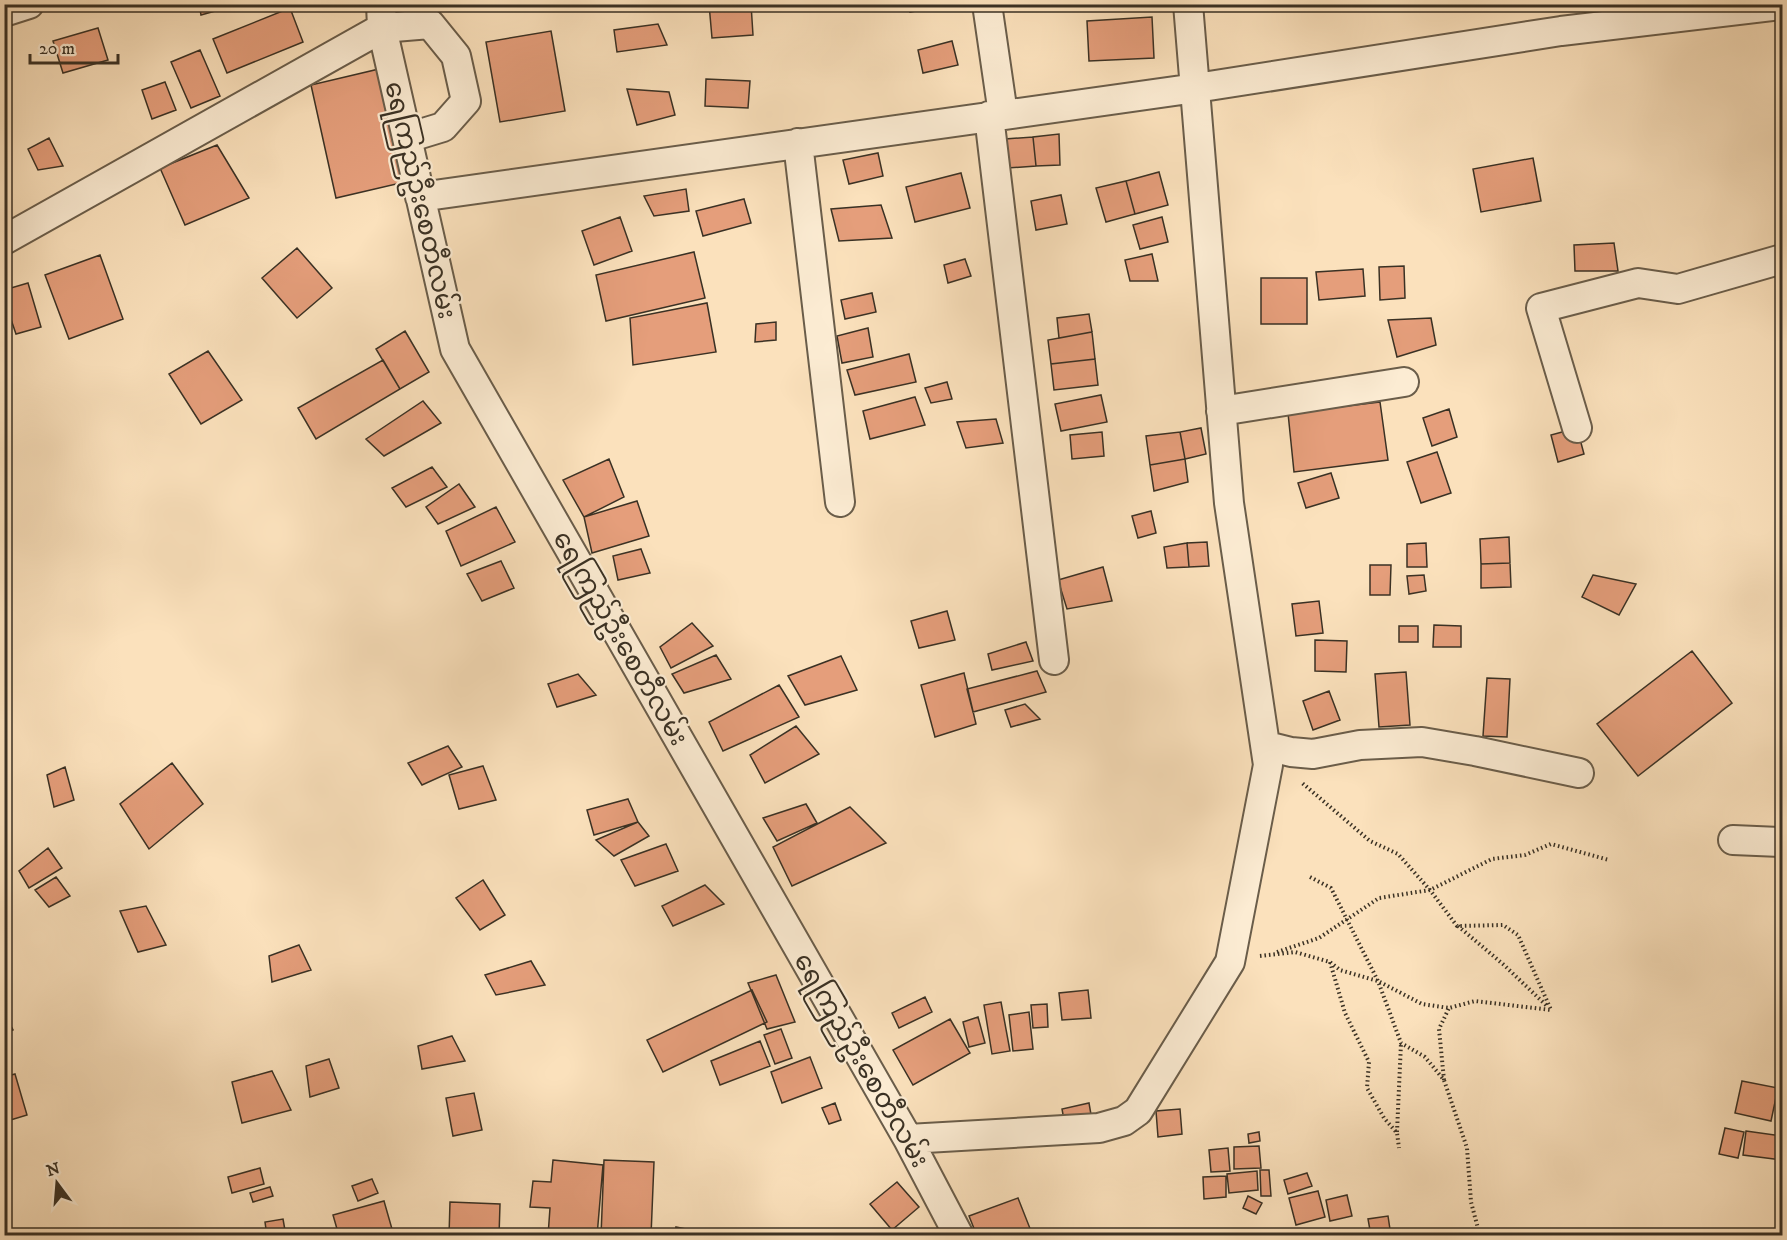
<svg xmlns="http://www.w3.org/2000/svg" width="1787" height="1240" font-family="'IM FELL DW Pica','Noto Sans Myanmar',serif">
  <rect width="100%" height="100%" fill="#fbe1bc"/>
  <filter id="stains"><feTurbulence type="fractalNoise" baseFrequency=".00333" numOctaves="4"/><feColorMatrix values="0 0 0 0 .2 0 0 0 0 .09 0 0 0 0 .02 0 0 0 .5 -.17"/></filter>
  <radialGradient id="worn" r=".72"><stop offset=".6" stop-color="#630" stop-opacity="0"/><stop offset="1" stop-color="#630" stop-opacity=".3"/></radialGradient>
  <path fill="#e59e7b" stroke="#3a3124" stroke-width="1.5" d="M199,4H240L201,15Z
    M709,4H751L753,35L712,38Z
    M909,4H937L938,7L910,12Z
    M1095,4H1128V6L1096,10Z
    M290,8L303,42L227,73L213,39Z
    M1152,17L1154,58L1089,61L1087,21Z
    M658,24L667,45L617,52L614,30Z
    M98,28L108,60L63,73L53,41Z
    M551,31L565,111L500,122L486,42Z
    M952,41L958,65L923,73L918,50Z
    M200,50L220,96L191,108L171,62Z
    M379,69L405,182L336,198L311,85Z
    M706,79L750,81L748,108L705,106Z
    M165,82L176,110L152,119L142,90Z
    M627,89L669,92L675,115L637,125Z
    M1059,134L1060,165L1036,166L1033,137Z
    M1033,137L1036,166L1007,168L1005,139Z
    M49,138L63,166L38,170L28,149Z
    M217,145L249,198L185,225L160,168Z
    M878,153L883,176L849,184L843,160Z
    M1533,158L1541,201L1481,212L1473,169Z
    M1159,172L1168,205L1135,214L1126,181Z
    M961,173L970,208L915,222L906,187Z
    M1126,181L1135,214L1106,222L1096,188Z
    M686,189L689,211L654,216L644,196Z
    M1061,195L1067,224L1036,230L1031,201Z
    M744,199L751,223L703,236L696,211Z
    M881,205L892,238L839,241L831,209Z
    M620,217L632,251L594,265L582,231Z
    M1162,217L1168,242L1140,249L1133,225Z
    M1614,243L1618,271H1575L1574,245Z
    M297,248L332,288L297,318L262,278Z
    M694,252L705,298L606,321L596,275Z
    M1152,254L1158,281H1130L1125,260Z
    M100,255L123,319L69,339L45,275Z
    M965,259L971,276L948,283L944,265Z
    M1404,266L1405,298L1380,300L1379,267Z
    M1363,269L1365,296L1319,300L1316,272Z
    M1261,278H1307V324H1261Z
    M28,283L41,327L16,334L4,299V290Z
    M872,293L876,312L845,319L841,300Z
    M707,303L716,352L633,365L630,318Z
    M1089,314L1092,332L1059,338L1057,318Z
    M1431,318L1436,345L1397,357L1388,320Z
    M776,322V340L755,342L756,324Z
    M868,328L873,357L842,363L837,336Z
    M405,331L429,372L400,389L376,349Z
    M1092,332L1095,359L1051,364L1048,340Z
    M208,351L242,400L201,424L169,374Z
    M909,354L916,382L855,395L847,370Z
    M1095,359L1098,385L1054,390L1051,364Z
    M383,360L400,389L316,439L298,408Z
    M947,382L952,399L931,403L925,388Z
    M1101,395L1107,422L1061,431L1055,404Z
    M915,397L925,425L870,439L863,411Z
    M423,401L441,423L384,456L366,439Z
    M1380,402L1388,460L1294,472L1288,413Z
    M1449,409L1457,437L1432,446L1423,418Z
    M996,419L1003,443L966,448L957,422Z
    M1201,428L1206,454L1185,459L1180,432Z
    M1577,428L1584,454L1558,462L1551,435Z
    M1102,432L1104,456L1072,459L1070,435Z
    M1180,432L1185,459L1150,465L1146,436Z
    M1437,452L1451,493L1421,503L1407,462Z
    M609,459L624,497L584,517L563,480Z
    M1185,459L1188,482L1154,491L1150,465Z
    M432,467L447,487L406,507L392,488Z
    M1331,473L1339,498L1306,508L1298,483Z
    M459,484L475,507L438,524L426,507Z
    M637,501L649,536L592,553L584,517Z
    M496,507L515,542L461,566L446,531Z
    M1151,511L1156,533L1138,538L1132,516Z
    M1509,537L1510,563L1481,564L1480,539Z
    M1207,542L1209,566L1189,567L1187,543Z
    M1187,543L1189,567L1167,568L1164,547Z
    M1426,543L1427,567H1407V544Z
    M641,549L650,573L618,580L613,556Z
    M501,561L514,588L482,601L467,574Z
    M1510,563L1511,587L1481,588V564Z
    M1370,565H1391L1390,595H1370Z
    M1103,567L1112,601L1067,609L1058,580Z
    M1424,575L1426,591L1409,594L1407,576Z
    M1593,575L1636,584L1619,615L1582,597Z
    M1319,601L1323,633L1296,636L1292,604Z
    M947,611L955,640L919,648L911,621Z
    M692,623L713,646L671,668L660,647Z
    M1434,625L1461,626V647H1433Z
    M1399,626H1418V642H1399Z
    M1315,640L1347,641L1346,672L1315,671Z
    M1026,642L1033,661L992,670L988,654Z
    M1692,651L1732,703L1638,776L1597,724Z
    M716,655L731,679L684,693L672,674Z
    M841,656L857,690L805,705L788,676Z
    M1037,671L1046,692L973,712L967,689Z
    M1406,672L1410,725L1379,727L1375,674Z
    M964,673L976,724L935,737L921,685Z
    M578,674L596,695L557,707L548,684Z
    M1487,678L1510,679L1507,737L1483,736Z
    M779,685L799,717L723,751L709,722Z
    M1329,691L1340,720L1313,730L1303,701Z
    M1025,704L1040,719L1011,727L1005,710Z
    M796,726L819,754L765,783L750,755Z
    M448,746L462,767L422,785L408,763Z
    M172,763L203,804L149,849L120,804Z
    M483,766L496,800L459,809L449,775Z
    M65,767L74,800L54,807L47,775Z
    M628,799L638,822L594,835L587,810Z
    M806,804L817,823L777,841L763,818Z
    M850,807L886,843L792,886L773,847Z
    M638,822L649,836L614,856L596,840Z
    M666,844L678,871L635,886L621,860Z
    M48,848L62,868L29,888L19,871Z
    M56,877L70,896L49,907L35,890Z
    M483,880L505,915L480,930L456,898Z
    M705,885L724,904L673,926L662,906Z
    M146,906L166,945L138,952L120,911Z
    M1781,936H1782V955H1778Z
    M299,945L311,970L272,982L269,956Z
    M531,961L545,985L496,995L485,975Z
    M776,975L795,1022L767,1029L748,983Z
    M752,990L767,1022L663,1072L647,1040Z
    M1088,990L1091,1018L1062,1020L1059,993Z
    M925,997L932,1012L899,1028L892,1013Z
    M1001,1002L1010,1051L992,1054L984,1005Z
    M1047,1004L1048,1027L1033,1028L1031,1005Z
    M4,1012L13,1030L4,1034Z
    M1029,1012L1033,1049L1013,1051L1009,1015Z
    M978,1017L985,1043L969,1047L963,1022Z
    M950,1019L970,1053L913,1085L893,1050Z
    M781,1029L792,1058L775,1064L764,1035Z
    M452,1036L465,1061L422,1069L418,1046Z
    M760,1041L770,1066L720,1085L711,1061Z
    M810,1057L822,1088L782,1103L771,1072Z
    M329,1059L339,1088L310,1097L306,1066Z
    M272,1071L291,1110L242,1123L232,1082Z
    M15,1074L27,1115L4,1122V1077Z
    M1742,1081L1778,1088L1771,1121L1735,1113Z
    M474,1093L482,1130L453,1136L446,1098Z
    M835,1103L841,1120L829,1124L822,1108Z
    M1089,1103L1093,1126L1066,1131L1062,1109Z
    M1180,1109L1182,1134L1158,1137L1156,1111Z
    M1725,1128L1744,1132L1738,1158L1719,1154Z
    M1746,1131L1782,1136V1160L1743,1155Z
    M1259,1132L1260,1141L1249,1143L1248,1134Z
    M1259,1146L1261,1168L1234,1169V1147Z
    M1228,1148L1230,1171L1211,1172L1209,1150Z
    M553,1160L603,1165L597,1236H548L550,1208L530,1207L533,1181L551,1182Z
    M604,1160L654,1162L651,1236H601Z
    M260,1168L264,1184L232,1193L228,1177Z
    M1260,1170H1269L1271,1196H1261Z
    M1257,1171L1258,1190L1229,1193L1227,1174Z
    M1307,1173L1312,1186L1288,1194L1284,1180Z
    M1226,1176V1197L1204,1199L1203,1177Z
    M372,1179L378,1193L358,1201L352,1186Z
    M897,1182L919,1207L892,1230L870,1204Z
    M270,1187L273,1196L253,1202L250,1193Z
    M1318,1191L1325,1217L1296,1225L1289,1198Z
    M1347,1195L1352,1216L1330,1221L1326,1200Z
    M1248,1196L1262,1203L1256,1214L1243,1208Z
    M1018,1198L1031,1231L1019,1236H977L969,1216Z
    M384,1201L394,1236H339L333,1215Z
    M450,1202L500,1204L499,1236H449Z
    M1388,1216L1391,1236H1371L1368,1219Z
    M283,1219L286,1236H267L265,1222Z
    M676,1227L716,1235L674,1236Z"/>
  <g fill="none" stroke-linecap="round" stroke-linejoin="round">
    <g stroke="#6a5d4a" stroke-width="32">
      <path id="minor" d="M381,4L382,28L455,349L908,1139L959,1236
        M987,4L1003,114
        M4,12L29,4
        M989,116L1054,660
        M798,143L840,502
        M420,197L1196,88L1561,31L1782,5
        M4,240L382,28L430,24L456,56L466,101L443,127L407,138
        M1221,411L1404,382
        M1577,428L1541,308L1638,283L1678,289L1782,259
        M1267,746L1291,752L1313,754L1360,745L1422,742L1475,751L1579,773
        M1733,840L1782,842
        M908,1139L1099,1128L1124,1121L1138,1111L1230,962L1268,765L1229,503L1188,4"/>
    </g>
    <path stroke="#3a3124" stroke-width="4" stroke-dasharray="1.5 3" stroke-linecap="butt" d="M1310,877L1331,888L1378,981L1401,1043L1425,1057L1444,1080L1467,1148L1471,1202L1480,1236
      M1458,926L1504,965L1548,1007
      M1277,952L1319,938L1379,898L1430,890L1492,859L1525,855L1551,844L1609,860
      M1260,956L1295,952L1330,962L1340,970L1378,981L1422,1004L1449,1008L1475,1001L1551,1010L1518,935L1503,925L1457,926L1430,890L1398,854L1370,841L1301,782
      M1330,962L1345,1013L1369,1062L1367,1088L1384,1118L1397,1133L1399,1148
      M1444,1080L1439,1029L1449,1008
      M1397,1132L1401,1043"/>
    <use href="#minor" stroke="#fcecd3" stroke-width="28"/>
  </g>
  <g text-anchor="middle" stroke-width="4.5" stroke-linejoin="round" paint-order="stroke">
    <g font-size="26" fill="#3a3124" stroke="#fcecd3">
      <text transform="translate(421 200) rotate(77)" y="9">ရေကြည်ဦးစေတီလမ်း</text>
      <text transform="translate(621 638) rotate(60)" y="9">ရေကြည်ဦးစေတီလမ်း</text>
      <text transform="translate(862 1060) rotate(60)" y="9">ရေကြည်ဦးစေတီလမ်း</text>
    </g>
  </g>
  <rect width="1787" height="1240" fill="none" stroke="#fbe1bc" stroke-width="24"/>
  <rect x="6" y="6" width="1775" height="1228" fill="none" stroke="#3a3124" stroke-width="3"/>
  <rect x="12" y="12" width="1763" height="1216" fill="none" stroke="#3a3124" stroke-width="1.5"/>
  <g transform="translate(57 1183) rotate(344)" stroke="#fcecd3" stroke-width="4.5" paint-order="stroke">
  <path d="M0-4.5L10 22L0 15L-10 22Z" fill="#3a3124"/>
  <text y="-9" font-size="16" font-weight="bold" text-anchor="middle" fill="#3a3124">N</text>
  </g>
  <path d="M30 54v9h88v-9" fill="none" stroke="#3a3124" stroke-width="3"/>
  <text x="39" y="54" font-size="18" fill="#3a3124" stroke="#fcecd3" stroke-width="4.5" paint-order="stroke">20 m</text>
  <rect width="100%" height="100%" filter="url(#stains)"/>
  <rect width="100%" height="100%" fill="url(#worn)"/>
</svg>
